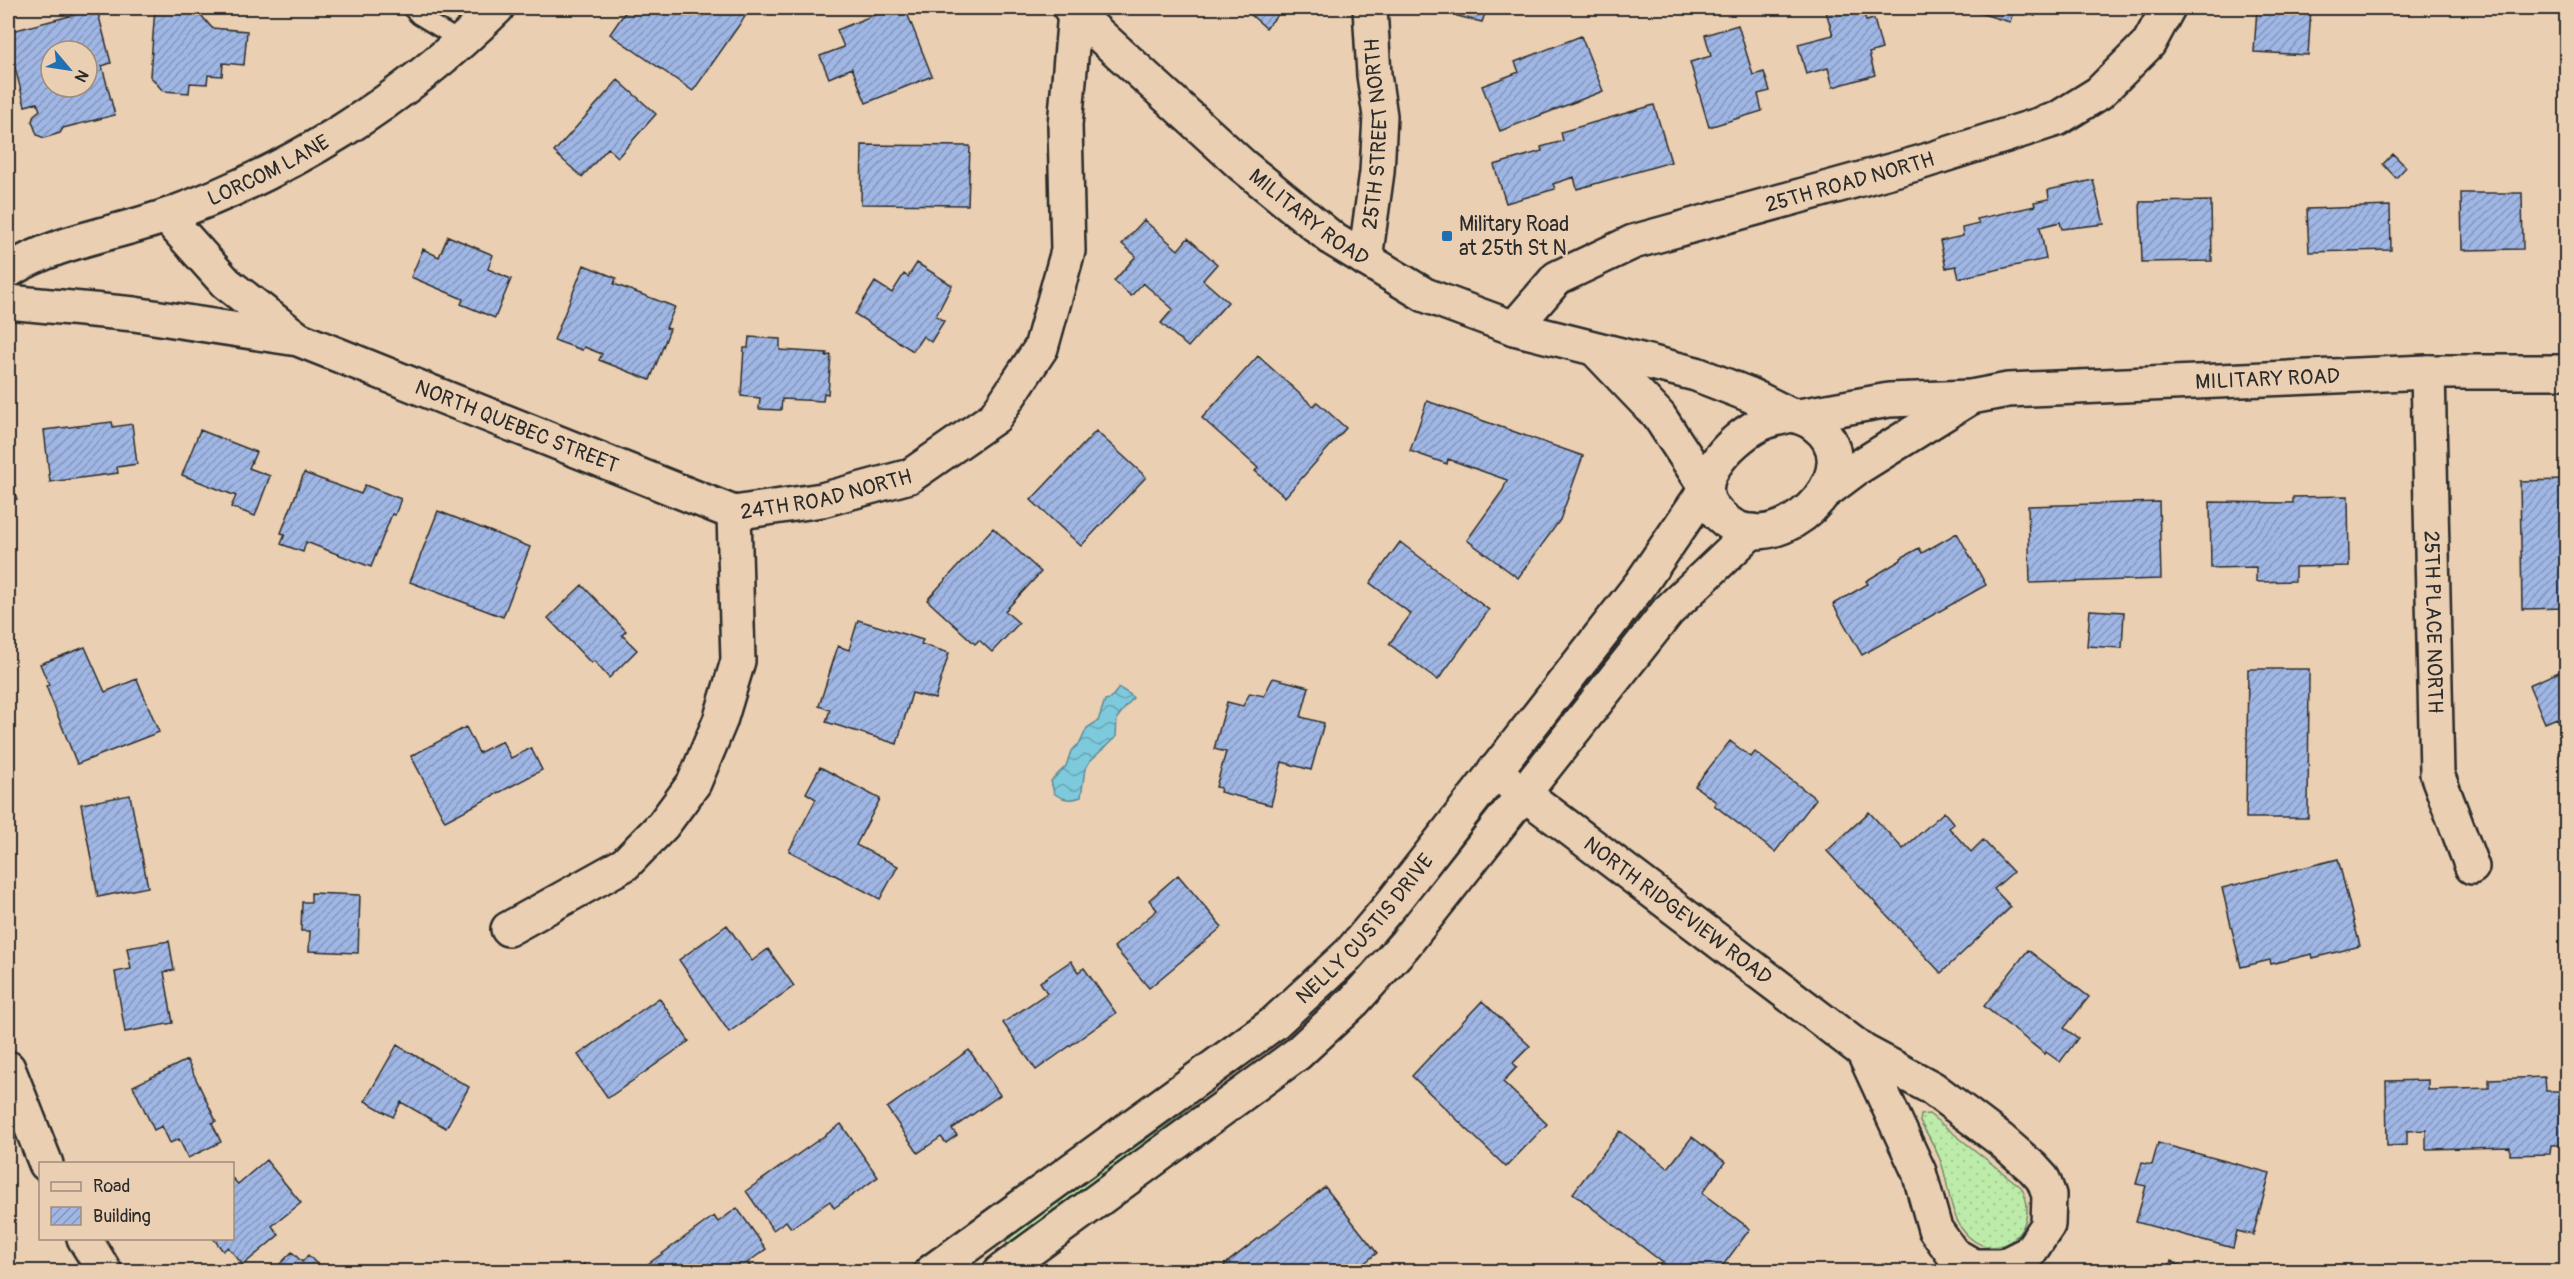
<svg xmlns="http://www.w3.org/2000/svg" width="2574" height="1279" font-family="Pangolin,sans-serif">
  <defs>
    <pattern id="grass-dots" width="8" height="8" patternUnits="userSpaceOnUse" patternTransform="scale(1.5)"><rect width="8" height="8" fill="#bdecaa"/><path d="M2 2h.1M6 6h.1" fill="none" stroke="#a3cb92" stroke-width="1.8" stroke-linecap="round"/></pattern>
    <pattern id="water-waves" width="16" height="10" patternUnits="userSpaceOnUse" patternTransform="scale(1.5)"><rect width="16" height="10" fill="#7ecadd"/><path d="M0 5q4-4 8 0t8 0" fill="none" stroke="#67a4b3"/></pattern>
    <pattern id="building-hatch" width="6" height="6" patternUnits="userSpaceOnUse" patternTransform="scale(1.5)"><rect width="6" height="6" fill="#a0b7e5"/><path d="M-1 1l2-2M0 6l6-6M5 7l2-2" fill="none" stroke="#8395ba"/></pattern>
  </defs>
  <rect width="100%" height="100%" fill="#eacfb2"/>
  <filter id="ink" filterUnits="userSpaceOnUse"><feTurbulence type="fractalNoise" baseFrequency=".0167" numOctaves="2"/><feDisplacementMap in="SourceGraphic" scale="12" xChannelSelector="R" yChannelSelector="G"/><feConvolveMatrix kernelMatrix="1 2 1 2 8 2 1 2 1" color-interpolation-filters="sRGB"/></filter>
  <g filter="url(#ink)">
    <path fill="url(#grass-dots)" stroke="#748c6a" stroke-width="1.5" d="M1242,1073L1244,1074L1010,1244L1005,1242L1006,1236Z
      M1929,1114L2021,1187C2043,1227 2000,1265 1969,1237C1951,1221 1949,1189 1943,1168C1938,1152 1929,1136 1920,1122L1921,1115Z"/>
    <path fill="url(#water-waves)" stroke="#5d8a96" stroke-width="1.5" d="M1119,688L1131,695L1133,698L1117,718L1116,737L1090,761L1085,769L1081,797C1070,801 1062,800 1054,793L1051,781L1066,766L1071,751L1080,743L1087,728L1098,721L1105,700L1110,699Z"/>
    <path fill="url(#building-hatch)" stroke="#2b2b2b" stroke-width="1.5" fill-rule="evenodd" d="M155,8H195L212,28L247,31L244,65L223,63L222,76L208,75L207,84L190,83L189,93L163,91L150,76Z
      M628,8H751L693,91L610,34Z
      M891,8H905L932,76L866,103L852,68L829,78L820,56L844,47L837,30Z
      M1243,8H1284L1266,28Z
      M1459,8H1487L1482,22L1457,16Z
      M1825,8H1863L1866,21L1874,19L1882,49L1869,53L1875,75L1833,87L1828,68L1806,74L1798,44L1833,35Z
      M1962,8H2038L2035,16L2014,9L2010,22Z
      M2257,8H2311L2308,55L2254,52Z
      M97,9L111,63L102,66L115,115L63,128L60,133L44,138L37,135L32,121L34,115L40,110L37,103L25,106L8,41V32ZM51,51H87V87H51Z
      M1738,25L1753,75L1764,72L1770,91L1758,94L1762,111L1709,127L1690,62L1711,56L1705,35Z
      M1581,36L1603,91L1500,131L1482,86L1519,72L1515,62Z
      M618,80L656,114L618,157L608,148L582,177L554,152Z
      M1654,105L1671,162L1577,189L1574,177L1553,184L1555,189L1506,203L1494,165L1542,151L1541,147L1563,141L1561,132Z
      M862,145L970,146L968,205L861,204Z
      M2393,154L2406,167L2396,178L2383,164Z
      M2093,180L2104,224L2062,229L2060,222L2040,227L2046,259L1959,278L1956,266L1946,268L1940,241L1963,236L1962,228L1979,224L1977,219L2035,206L2034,202L2049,199L2048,190Z
      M2461,193H2522L2523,249L2462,250Z
      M2211,201L2212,261L2142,262L2140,202Z
      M2390,206L2391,250L2309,252L2307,209Z
      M1144,220L1178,250L1188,238L1217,264L1203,280L1228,302L1188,347L1161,323L1173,309L1143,283L1131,296L1114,281L1136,256L1122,244Z
      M448,236L493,255L488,269L511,279L495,318L461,304L463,299L411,277L423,249L439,257Z
      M917,263L952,285L936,316L944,321L931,342L923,336L913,351L855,314L875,282L892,293L904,274L908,277Z
      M584,265L616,278L614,284L675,307L666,328L670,329L650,380L599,360L602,354L584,347L582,350L554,340Z
      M749,337L780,339V350L827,353L826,356L831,355L828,394L824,393L823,401L782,399L781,410L759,409L760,398L741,396L744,348H748Z
      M1258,356L1313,406L1317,402L1346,428L1285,497L1255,471L1258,468L1202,418Z
      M1427,401L1583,456L1560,520L1518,578L1467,540L1503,490L1507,480L1448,459L1447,464L1410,451Z
      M112,422L113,427L132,424L137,464L117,467L118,473L50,482L44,430Z
      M200,430L256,452L249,468L270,476L255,516L231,507L236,496L182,475Z
      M1096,431L1146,477L1081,546L1031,500Z
      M304,473L361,494L365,485L401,499L395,515L392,514L371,567L306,542L303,552L281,544L285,534L281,533Z
      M8,476L17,499L8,503Z
      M2566,480V608L2522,609L2520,481Z
      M2348,496L2349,566L2295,567V581L2256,582V567L2211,568L2210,502L2293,503V497Z
      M2159,502L2161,579L2030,583L2028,506Z
      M438,511L530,547L503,617L410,582Z
      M993,528L1041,572L1005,611L1019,623L992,652L979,640L975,644L927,600Z
      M1957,533L1986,585L1862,655L1833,604L1868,584L1866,581L1901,560V558L1919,548L1922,553Z
      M1400,542L1489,610L1438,680L1389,644L1411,614L1370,583Z
      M582,585L626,631L622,635L637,650L609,678L594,661L591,663L548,618Z
      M2090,610L2124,612L2122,648L2087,646Z
      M858,620L923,640L921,644L949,653L935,699L912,693L897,744L826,722L830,710L819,706L838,646L849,650Z
      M85,647L105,692L137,679L159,732L77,764L46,686L49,685L40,664Z
      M2248,669H2309L2308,818H2246Z
      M2566,669V739L2557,718L2545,723L2529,685Z
      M1273,678L1309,687L1301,717L1324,723L1311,770L1282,762L1271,805L1220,792L1221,788L1216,787L1226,752L1214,749L1227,702L1243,706L1250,693L1264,696Z
      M466,727L479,753L502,741L511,758L531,748L542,770L445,821L411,756Z
      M1730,741L1751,757L1755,752L1816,799L1775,852L1714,805L1716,802L1695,786Z
      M2566,753V770L2560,755Z
      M820,767L880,799L856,845L898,866L880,899L789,851L816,799L806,793Z
      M130,795L148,887L98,897L81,804Z
      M1869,812L1903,849L1944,812L1954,824L1949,828L1971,852L1983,840L2013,872L1994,889L2011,907L1941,973L1827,851Z
      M2338,859L2360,946L2313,958L2312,954L2271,964L2270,960L2241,967L2222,888Z
      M1178,875L1222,927L1149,988L1114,947L1157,910L1149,900Z
      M311,893L360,895L358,953L309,951L310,931H301L302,902H311Z
      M727,925L752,961L768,949L794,986L729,1032L679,960Z
      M169,941L174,970L164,972L173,1023L125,1032L115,972L131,969L127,948Z
      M2028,950L2089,997L2064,1028L2078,1038L2060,1062L2046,1052L2045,1054L1984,1006Z
      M1071,961L1078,972L1084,968L1116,1013L1036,1070L1003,1023L1047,993L1040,982Z
      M659,998L689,1041L608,1098L578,1055Z
      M1482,1001L1530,1046L1513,1063L1517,1067L1503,1082L1547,1124L1506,1167L1412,1076Z
      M397,1045L469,1087L446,1128L401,1102L393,1117L365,1101Z
      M969,1050L1000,1095L952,1129L957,1135L946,1143L941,1137L918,1153L887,1108Z
      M187,1060L216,1121L212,1123L221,1142L188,1158L179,1139L170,1143L162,1126L154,1130L133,1086Z
      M2545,1077L2546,1091H2566V1145H2551L2550,1154L2510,1155V1147L2426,1149V1130L2407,1131V1145L2387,1146L2386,1081L2428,1080V1090L2489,1088V1079Z
      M841,1124L878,1177L834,1208L830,1201L791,1228L786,1221L773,1230L746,1191Z
      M1620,1131L1668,1168L1692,1137L1725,1162L1702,1193L1750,1229L1718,1272H1675L1573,1193Z
      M2158,1143L2270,1173L2253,1235L2237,1231L2233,1248L2136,1222L2146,1186L2136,1184L2142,1163L2152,1165Z
      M266,1160L301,1203L272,1226L279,1235L243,1265L228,1247L223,1251L213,1238H232V1178L238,1184Z
      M1325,1187L1377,1253L1353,1272H1316L1313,1268L1308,1272H1229L1224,1265Z
      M737,1208L766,1249L747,1263L751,1267L745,1272H637L714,1216L718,1222Z
      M292,1252L302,1262L308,1255L325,1272H272Z
      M2171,1261L2192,1272H2166Z
      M584,1264L589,1272H575Z"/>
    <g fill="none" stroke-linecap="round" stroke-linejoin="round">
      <g stroke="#2b2b2b" stroke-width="21">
        <path id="lane" d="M411,8L419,16L462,42"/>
      </g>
      <g stroke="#2b2b2b" stroke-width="38">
        <g id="street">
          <path d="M166,216L226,283L297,338"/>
          <path id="s1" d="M1365,259L1377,172L1380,116L1374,75L1370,8"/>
          <path id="s2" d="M8,302L134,314L298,339L734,513"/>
          <path id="s3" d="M1514,328L1557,278L1633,242L1919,163L2057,119L2099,93L2149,43L2168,8"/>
          <path id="s4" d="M2428,372L2437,774L2472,867"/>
          <path id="s5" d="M734,513L822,500L910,476L995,417L1041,348L1068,251L1065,125L1075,13"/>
          <path id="s6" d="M1494,771L1863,1051L1932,1088L2001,1140L2033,1168L2043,1179L2049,1195L2048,1225L2029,1253L2003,1266H1974L1953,1254L1935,1229L1919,1172L1863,1051"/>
          <path d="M508,929L625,864L663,825L694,783L720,721L738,661L734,513"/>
          <path d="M8,1068L46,1164"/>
          <path d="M84,1238L105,1272"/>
        </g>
      </g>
      <g stroke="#2b2b2b" stroke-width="38">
        <g id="secondary">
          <path id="s7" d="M1070,8L1242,165L1334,240L1425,295L1514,328L1696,374L1750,395L1790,415"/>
          <path id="s8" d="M8,271C54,242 114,234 166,216C290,172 403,101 497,8"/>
          <path d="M1595,349L1659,416L1705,486"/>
          <path d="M1790,415C1800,416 1807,419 1815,425C1870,465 1795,548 1740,529C1729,525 1719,516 1712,507C1690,477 1738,434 1763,423C1771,419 1781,418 1790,415Z"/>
          <path id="s9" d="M1799,416L1889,400L1971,397L2008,390L2428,372H2566"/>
          <path d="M1825,492L1857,468L1971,397"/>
          <path id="s10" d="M931,1272L1273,1024L1350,953L1394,901L1640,585L1705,490"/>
          <path d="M1000,1272L1297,1054L1354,1001L1405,944L1668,611L1752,531"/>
        </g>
      </g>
      <use href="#lane" stroke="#eacfb2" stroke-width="16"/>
      <use href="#street" stroke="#eacfb2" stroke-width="33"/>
      <use href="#secondary" stroke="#eacfb2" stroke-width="33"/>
    </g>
  </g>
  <rect fill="#1f6fb2" stroke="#eacfb2" stroke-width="2" x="1441" y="230" width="12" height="12" rx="3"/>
  <g text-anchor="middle" stroke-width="4.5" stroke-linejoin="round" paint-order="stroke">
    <g font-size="21" fill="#2b2b2b" stroke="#eacfb2">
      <text dy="7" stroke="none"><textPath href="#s1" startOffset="126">25TH STREET NORTH</textPath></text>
      <text dy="7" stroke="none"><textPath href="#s8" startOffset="280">LORCOM LANE</textPath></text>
      <text dy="7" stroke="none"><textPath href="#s3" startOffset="375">25TH ROAD NORTH</textPath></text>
      <text dy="7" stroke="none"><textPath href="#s7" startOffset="318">MILITARY ROAD</textPath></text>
      <text dy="7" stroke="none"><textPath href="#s9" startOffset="471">MILITARY ROAD</textPath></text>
      <text dy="7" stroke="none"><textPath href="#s2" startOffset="528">NORTH QUEBEC STREET</textPath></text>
      <text dy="7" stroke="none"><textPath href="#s5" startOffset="94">24TH ROAD NORTH</textPath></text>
      <text dy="7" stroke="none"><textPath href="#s4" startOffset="250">25TH PLACE NORTH</textPath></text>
      <text dy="7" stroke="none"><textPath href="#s6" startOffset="231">NORTH RIDGEVIEW ROAD</textPath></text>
      <text dy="7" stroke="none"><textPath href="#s10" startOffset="555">NELLY CUSTIS DRIVE</textPath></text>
    </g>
    <g font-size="21" fill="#2b2b2b" stroke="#eacfb2" text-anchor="start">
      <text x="1459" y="231">Military Road<tspan x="1459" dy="24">at 25th St N</tspan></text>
    </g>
  </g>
  <rect width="2574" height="1279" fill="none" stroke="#eacfb2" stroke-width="30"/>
  <rect x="15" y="15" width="2544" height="1249" fill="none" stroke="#2b2b2b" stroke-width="2" filter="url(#ink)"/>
  <rect x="39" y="1162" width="195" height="78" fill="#eacfb2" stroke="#9e8d7c" stroke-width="1.5"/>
  <rect x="51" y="1182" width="30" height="9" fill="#eacfb2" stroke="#9e8d7c" stroke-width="1.5"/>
  <text x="93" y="1192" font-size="18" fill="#2b2b2b">Road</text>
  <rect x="51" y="1207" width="30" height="18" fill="url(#building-hatch)" stroke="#9e8d7c" stroke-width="1.5"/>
  <text x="93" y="1222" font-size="18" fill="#2b2b2b">Building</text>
  <g transform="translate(69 69) rotate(119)"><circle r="28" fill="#eacfb2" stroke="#9e8d7c" stroke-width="1.5"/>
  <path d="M0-4.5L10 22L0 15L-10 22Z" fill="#1f6fb2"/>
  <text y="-9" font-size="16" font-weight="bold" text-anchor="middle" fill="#2b2b2b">N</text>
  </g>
</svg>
